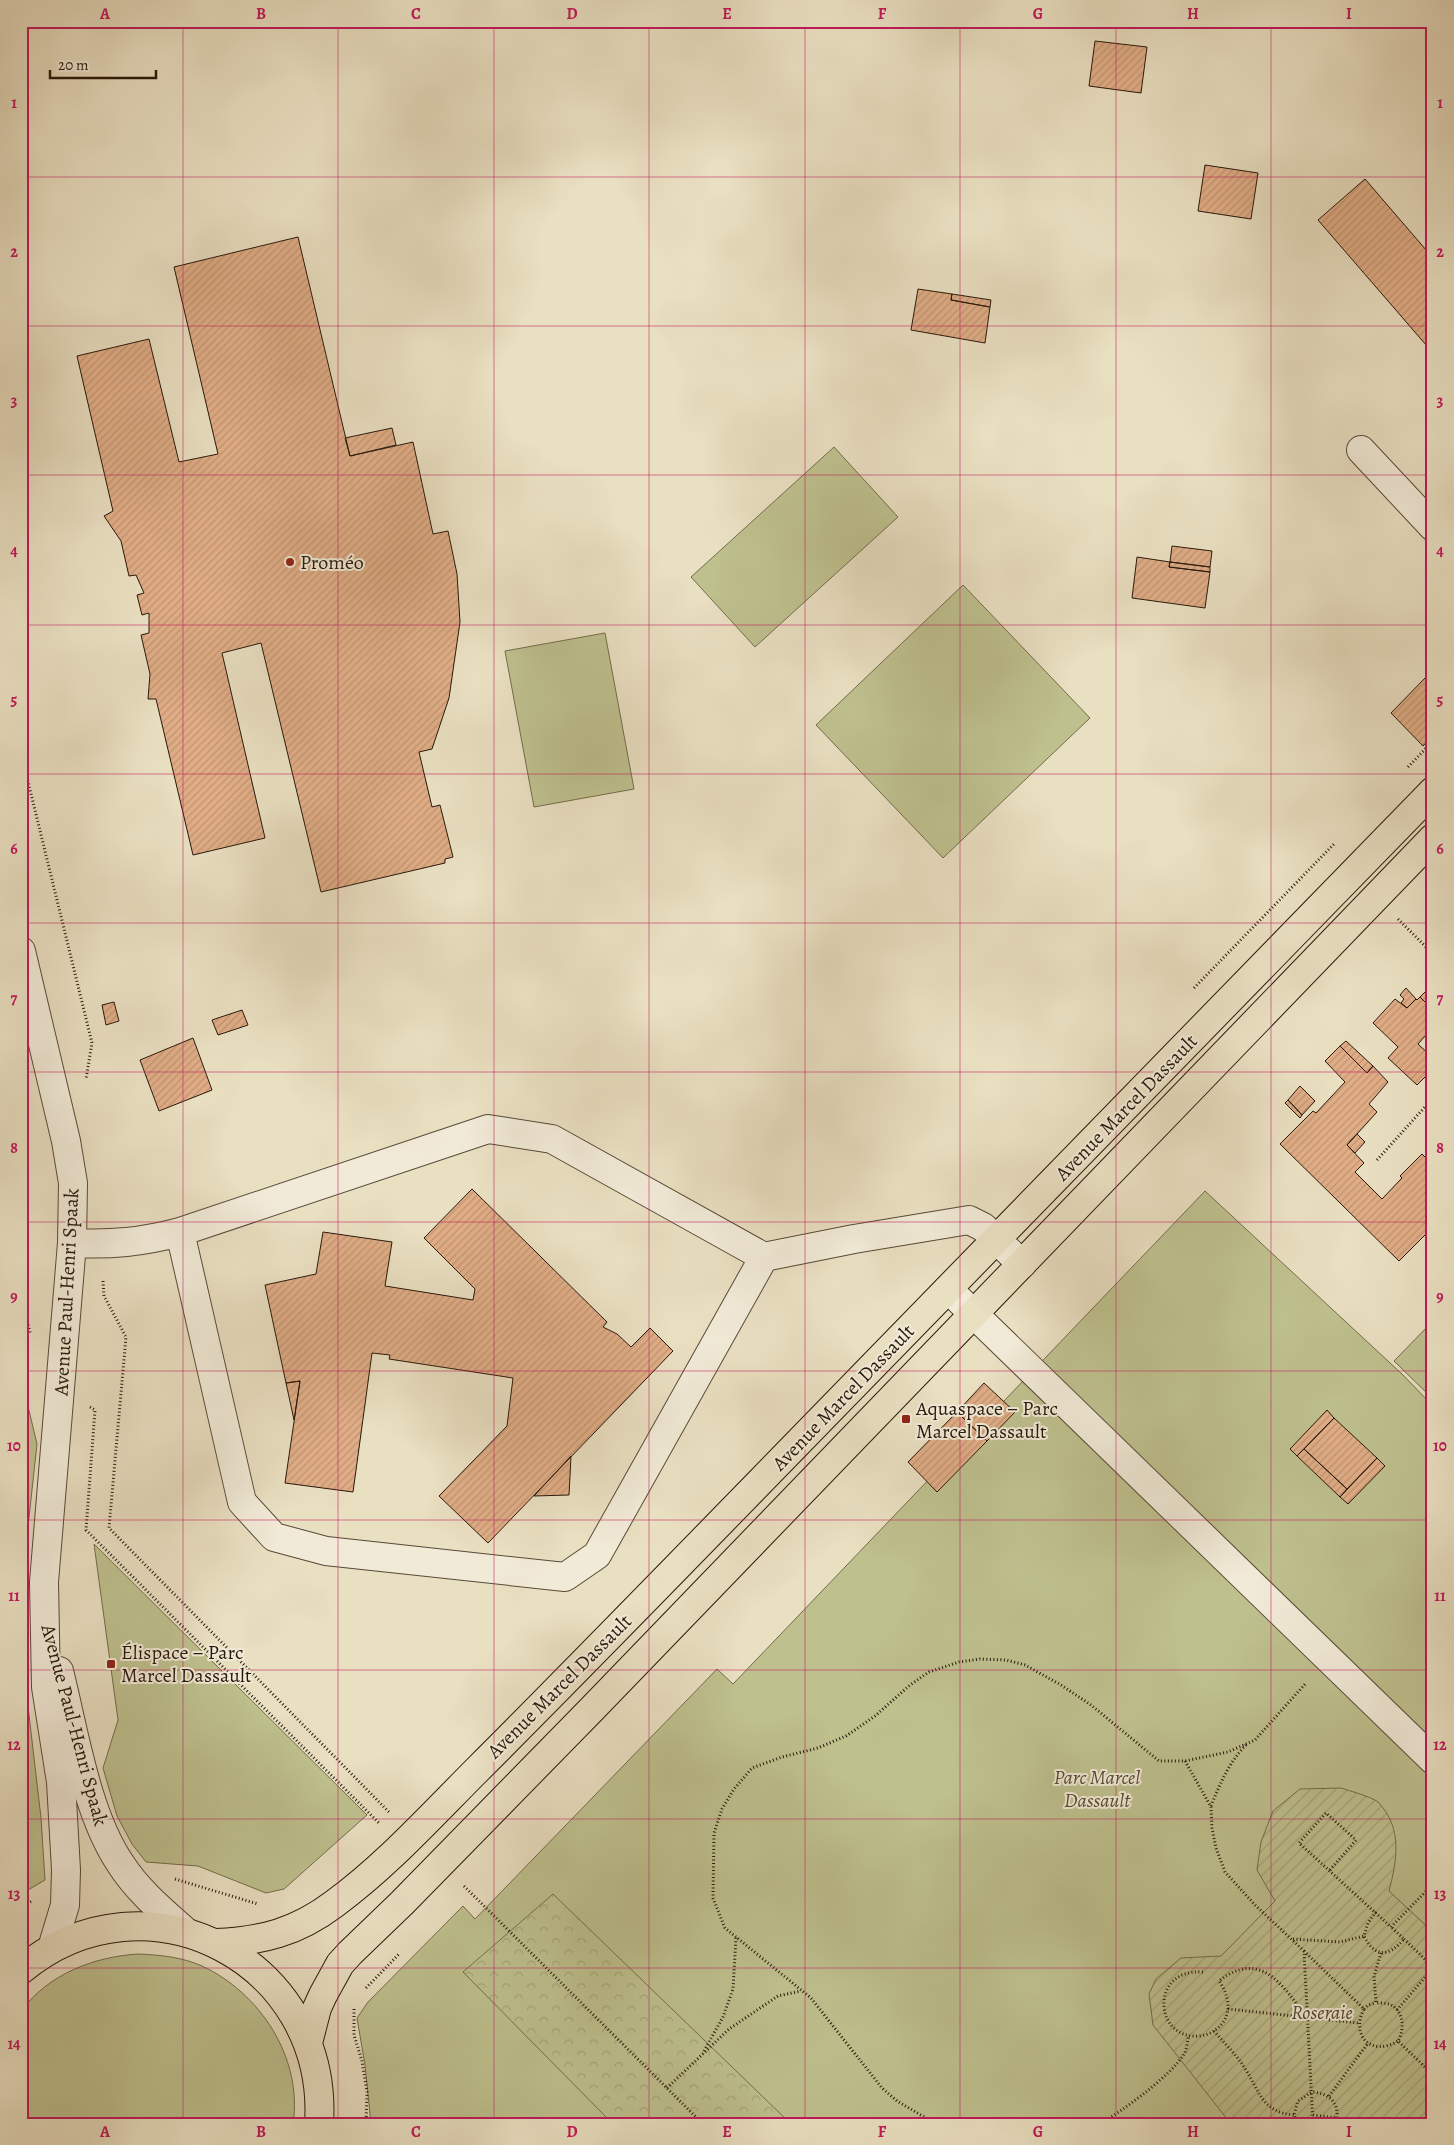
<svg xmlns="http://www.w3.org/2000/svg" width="1454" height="2145" font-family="Alegreya,serif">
  <defs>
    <pattern id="forest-crowns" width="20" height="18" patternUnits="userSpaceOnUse" patternTransform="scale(1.25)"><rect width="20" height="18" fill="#bec08e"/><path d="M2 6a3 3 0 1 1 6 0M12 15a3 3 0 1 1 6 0" fill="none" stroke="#a3a479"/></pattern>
    <pattern id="garden-furrows" width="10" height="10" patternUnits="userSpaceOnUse" patternTransform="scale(1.25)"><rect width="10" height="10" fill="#bec08e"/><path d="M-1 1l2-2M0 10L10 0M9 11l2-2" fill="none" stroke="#a3a479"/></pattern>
    <pattern id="building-hatch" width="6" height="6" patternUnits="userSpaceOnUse" patternTransform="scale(1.25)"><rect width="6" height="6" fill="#e0ad86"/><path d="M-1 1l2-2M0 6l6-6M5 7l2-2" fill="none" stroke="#c09472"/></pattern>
  </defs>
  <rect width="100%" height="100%" fill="#e9dfc1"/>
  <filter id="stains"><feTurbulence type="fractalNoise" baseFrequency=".004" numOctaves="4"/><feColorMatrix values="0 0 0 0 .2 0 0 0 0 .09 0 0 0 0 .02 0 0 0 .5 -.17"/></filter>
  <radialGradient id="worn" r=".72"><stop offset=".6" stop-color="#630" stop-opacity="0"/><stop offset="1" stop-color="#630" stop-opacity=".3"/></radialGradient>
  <path fill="#bec08e" stroke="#736c4c" d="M834,447L898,517L755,647L691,577Z
    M963,585L1090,718L943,858L816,725Z
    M605,633L634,789L534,807L505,651Z
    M1205,1191L1403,1375L1433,1406V2124H371L365,2065L357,2018L368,2002L463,1906L475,1919L717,1669L733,1684Z
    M1433,1321V1399L1394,1361Z
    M21,1377L37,1444L21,1591Z
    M94,1544L367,1815L284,1889L266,1893L198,1866L146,1862L132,1844L117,1816L103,1768L118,1720Z
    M21,1646L41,1818L45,1880L21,1894Z
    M138,1954C160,1955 182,1957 202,1966C260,1993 303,2058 293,2124H21V2011C49,1974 93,1957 138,1954Z"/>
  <path fill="url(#forest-crowns)" stroke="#736c4c" d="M553,1894L791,2124H613L463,1972Z"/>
  <path fill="url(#garden-furrows)" stroke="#736c4c" d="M1341,1788C1350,1791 1372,1797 1378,1802C1403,1828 1397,1860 1389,1891L1433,1932V2124H1231L1153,2025L1149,1994L1156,1979L1181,1958L1221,1956L1275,1901L1257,1870L1261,1842L1273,1811L1300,1789Z"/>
  <path fill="url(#building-hatch)" stroke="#28180b" d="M1095,41L1147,47L1141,93L1089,86Z
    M1205,165L1258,173L1251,219L1198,211Z
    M1365,179L1433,258V353L1318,220Z
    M298,237L350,456L413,442L433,534L448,531L457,574L460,622L449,698L432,749L419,752L432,807L440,805L453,857L445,859V863L321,892L261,643L222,653L265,838L193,855L156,699H148L150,674L141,635L149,633V613L142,615L137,595L144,593L136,575L129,576L121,541L104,516L113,511L77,356L149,339L179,462L218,454L174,267Z
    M918,289L952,294L951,300L990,307L985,343L911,330Z
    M952,294L991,300L990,307L951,300Z
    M392,428L396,445L350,456L345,438Z
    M1172,546L1212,551L1210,567L1170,562Z
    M1137,557L1170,562L1169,567L1210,572L1205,608L1132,598Z
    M1170,562L1210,567V572L1169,567Z
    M1426,677L1433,684V735L1423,746L1391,713Z
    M1406,988L1416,999L1407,1008L1401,1003L1404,999L1400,995Z
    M1425,992L1433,999V1004L1430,1007L1420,997Z
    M1420,997L1430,1007L1433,1004V1041L1426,1035L1418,1044L1433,1058V1069L1417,1085L1388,1058L1398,1047L1373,1023L1395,999L1407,1008L1416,999L1417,1000Z
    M114,1002L119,1021L106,1025L102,1005Z
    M242,1010L248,1025L218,1035L212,1020Z
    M193,1038L212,1090L159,1111L140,1060Z
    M1346,1041L1373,1066L1367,1073L1340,1046Z
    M1340,1046L1367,1073L1373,1066L1388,1082L1369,1104L1377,1112L1347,1145L1364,1163L1355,1172L1382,1199L1402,1178L1400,1176L1422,1154L1433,1165V1211L1426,1218L1433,1227L1399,1261L1280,1144L1313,1111L1316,1113L1345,1082L1325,1061Z
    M1300,1086L1315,1101L1302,1115L1288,1100Z
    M1288,1100L1302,1115L1300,1118L1285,1103Z
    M1357,1134L1365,1142L1355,1153L1347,1145Z
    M472,1189L607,1322L603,1327L617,1334L631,1347L650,1328L673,1351L488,1543L439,1496L507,1426L513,1378L389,1359L390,1355L372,1353L353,1492L285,1483L300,1381L286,1383L265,1285L316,1274L323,1232L392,1242L385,1286L473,1300L475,1289L424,1238Z
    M300,1381L294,1420L286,1383Z
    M984,1383L1015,1412L987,1441L957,1412Z
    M1327,1410L1334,1418L1297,1456L1290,1449Z
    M957,1412L987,1441L937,1492L908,1462Z
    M1334,1418L1377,1458L1347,1489L1304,1449Z
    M1304,1449L1347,1489L1340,1497L1297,1456Z
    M571,1456L569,1495L534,1496Z
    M1377,1458L1385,1466L1348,1504L1340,1497Z"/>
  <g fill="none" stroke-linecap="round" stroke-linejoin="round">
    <g stroke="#584a38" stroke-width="30">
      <path id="minor" d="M1361,450L1433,527
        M21,951L66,1141L73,1183L72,1243L44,1582L46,1687L61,1782L66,1870L65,1905L52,1948
        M72,1243C111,1245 142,1242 180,1232L488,1129L552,1139L764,1257L597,1555L565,1577L326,1551L274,1537L242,1502L180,1232
        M764,1257L854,1239L969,1220L983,1227L1022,1264
        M948,1289L1433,1760
        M59,1671C74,1731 86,1812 120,1863C137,1890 162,1911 186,1932"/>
    </g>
    <g stroke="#28180b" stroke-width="30">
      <path id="major" d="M216,1943C262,1941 297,1932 334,1904C386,1866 431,1816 477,1770C557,1690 636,1609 715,1528C955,1283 1195,1038 1433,791
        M21,1970C147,1865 330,1962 319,2124
        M308,2043L317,2008L323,1995L340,1964L350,1953L402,1903L591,1710L1433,838"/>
    </g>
    <path stroke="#28180b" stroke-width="3" stroke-dasharray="1 2.5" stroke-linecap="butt" d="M21,753L92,1043L86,1079
      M1408,767L1433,741
      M1398,919L1433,954
      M1194,988L1334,844
      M1377,1160L1433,1098
      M103,1281L104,1296L126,1337L109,1528L390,1813
      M21,1294L30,1333
      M90,1407L95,1410L86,1530L380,1824
      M1185,1761L1211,1807L1212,1828L1216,1848L1225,1872L1255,1905L1304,1951L1313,2124
      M1211,1806C1220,1784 1229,1762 1246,1745
      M1330,1870L1356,1840L1326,1813L1299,1843L1391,1927L1433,1884
      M175,1879L258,1904
      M464,1886L703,2124
      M21,1907L32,1901
      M1376,1912L1368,1923L1364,1936C1375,1958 1389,1957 1404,1939L1391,1927
      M1293,1939L1340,1942L1364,1936
      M1404,1939L1433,1967
      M1304,1951L1364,2009C1350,2036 1372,2057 1398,2041
      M1381,1953L1374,1976L1376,2003C1380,2003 1385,2003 1389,2004C1404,2010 1405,2029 1398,2041L1427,2069
      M1203,1972C1149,1968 1154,2040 1199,2036C1209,2035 1218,2030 1224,2021C1232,2007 1227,1993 1219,1981C1261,1948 1284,1987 1307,2018
      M366,1988L400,1953
      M354,2009V2035L362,2061L367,2092L366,2124
      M1228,2009L1359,2023
      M1364,2009L1368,2005L1376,2003
      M1397,2010L1433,1968
      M1214,2031C1224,2043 1236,2054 1244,2067C1260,2091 1261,2112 1294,2115
      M704,2051L723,2017L733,1989L736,1937
      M1433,2062L1427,2069L1433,2085
      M667,2088L729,2029L778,1996L801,1991
      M1329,2096L1368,2043
      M1313,2115L1383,2124
      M936,2124L897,2101L882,2088L811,1998L725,1928L713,1898L714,1833L722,1809L734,1789L752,1768L782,1757L818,1748L846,1736L875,1716L910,1685L929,1672L959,1662L980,1659L1006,1660L1025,1665L1061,1685L1091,1705L1159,1761H1185L1228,1752L1255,1740L1306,1683
      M1100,2124C1122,2111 1171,2076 1184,2054C1187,2050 1187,2041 1189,2036
      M1297,2124L1294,2115L1298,2101L1312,2092C1330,2093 1342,2105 1335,2124"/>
    <use href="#minor" stroke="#f1ead7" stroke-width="28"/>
    <use href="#major" stroke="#e9dfc1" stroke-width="28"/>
  </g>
  <path fill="none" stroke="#c2185b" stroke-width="1" stroke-opacity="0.55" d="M183,21V2124M338,21V2124M494,21V2124M649,21V2124M805,21V2124M960,21V2124M1116,21V2124M1271,21V2124M21,177H1433M21,326H1433M21,475H1433M21,625H1433M21,774H1433M21,923H1433M21,1072H1433M21,1222H1433M21,1371H1433M21,1520H1433M21,1670H1433M21,1819H1433M21,1968H1433"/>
  <g fill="#8f2418" stroke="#f1ead7" stroke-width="2">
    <circle cx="290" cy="562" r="5"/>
    <rect x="901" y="1414" width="10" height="10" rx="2.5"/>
    <rect x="106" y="1659" width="10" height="10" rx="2.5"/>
  </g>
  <g text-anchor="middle" stroke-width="4" stroke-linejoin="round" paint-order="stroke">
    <g font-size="20" fill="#28180b" stroke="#f1ead7" text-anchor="start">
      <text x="300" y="569">Proméo</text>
      <text x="916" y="1415">Aquaspace – Parc<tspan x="916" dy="23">Marcel Dassault</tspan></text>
      <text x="121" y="1659">Élispace – Parc<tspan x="121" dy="23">Marcel Dassault</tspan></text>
    </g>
    <g font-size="20" fill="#28180b" stroke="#f1ead7">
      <text transform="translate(1126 1107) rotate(-46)" y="7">Avenue Marcel Dassault</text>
      <text transform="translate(66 1292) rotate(-87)" y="7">Avenue Paul-Henri Spaak</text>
      <text transform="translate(843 1397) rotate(-46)" y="7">Avenue Marcel Dassault</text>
      <text transform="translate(559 1686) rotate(-45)" y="7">Avenue Marcel Dassault</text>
      <text transform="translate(75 1725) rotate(75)" y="7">Avenue Paul-Henri Spaak</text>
    </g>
    <g font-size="20" font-style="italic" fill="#554a32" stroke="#f1ead7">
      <text x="1097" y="1784">Parc Marcel<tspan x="1097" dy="23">Dassault</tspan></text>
      <text x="1322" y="2019">Roseraie</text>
    </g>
  </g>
  <rect width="1454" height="2145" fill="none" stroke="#e9dfc1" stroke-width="55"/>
  <path d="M50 70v8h106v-8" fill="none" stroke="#28180b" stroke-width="2.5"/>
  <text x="58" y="70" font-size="15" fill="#28180b" stroke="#f1ead7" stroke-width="4" paint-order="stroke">20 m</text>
  <rect x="28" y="28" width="1398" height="2090" fill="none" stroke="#c2185b" stroke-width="2"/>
  <g font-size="16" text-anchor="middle" font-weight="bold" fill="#c2185b">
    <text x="105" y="19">A</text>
    <text x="261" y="19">B</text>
    <text x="416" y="19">C</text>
    <text x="572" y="19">D</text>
    <text x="727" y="19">E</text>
    <text x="882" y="19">F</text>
    <text x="1038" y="19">G</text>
    <text x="1193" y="19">H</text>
    <text x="1349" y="19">I</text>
    <text x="14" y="108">1</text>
    <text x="1440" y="108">1</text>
    <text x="14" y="257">2</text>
    <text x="1440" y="257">2</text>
    <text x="14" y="406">3</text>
    <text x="1440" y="406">3</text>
    <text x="14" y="556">4</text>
    <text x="1440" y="556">4</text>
    <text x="14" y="705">5</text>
    <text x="1440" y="705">5</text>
    <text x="14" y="854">6</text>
    <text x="1440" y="854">6</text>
    <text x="14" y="1004">7</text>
    <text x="1440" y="1004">7</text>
    <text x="14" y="1153">8</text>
    <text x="1440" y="1153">8</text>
    <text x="14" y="1302">9</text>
    <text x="1440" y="1302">9</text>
    <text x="14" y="1451">10</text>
    <text x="1440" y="1451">10</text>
    <text x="14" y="1601">11</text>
    <text x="1440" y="1601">11</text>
    <text x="14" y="1750">12</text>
    <text x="1440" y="1750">12</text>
    <text x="14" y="1899">13</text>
    <text x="1440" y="1899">13</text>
    <text x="14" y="2049">14</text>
    <text x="1440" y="2049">14</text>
    <text x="105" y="2137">A</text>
    <text x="261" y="2137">B</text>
    <text x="416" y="2137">C</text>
    <text x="572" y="2137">D</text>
    <text x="727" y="2137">E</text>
    <text x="882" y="2137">F</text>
    <text x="1038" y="2137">G</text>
    <text x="1193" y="2137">H</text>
    <text x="1349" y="2137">I</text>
  </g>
  <rect width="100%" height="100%" filter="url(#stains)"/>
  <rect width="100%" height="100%" fill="url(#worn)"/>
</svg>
